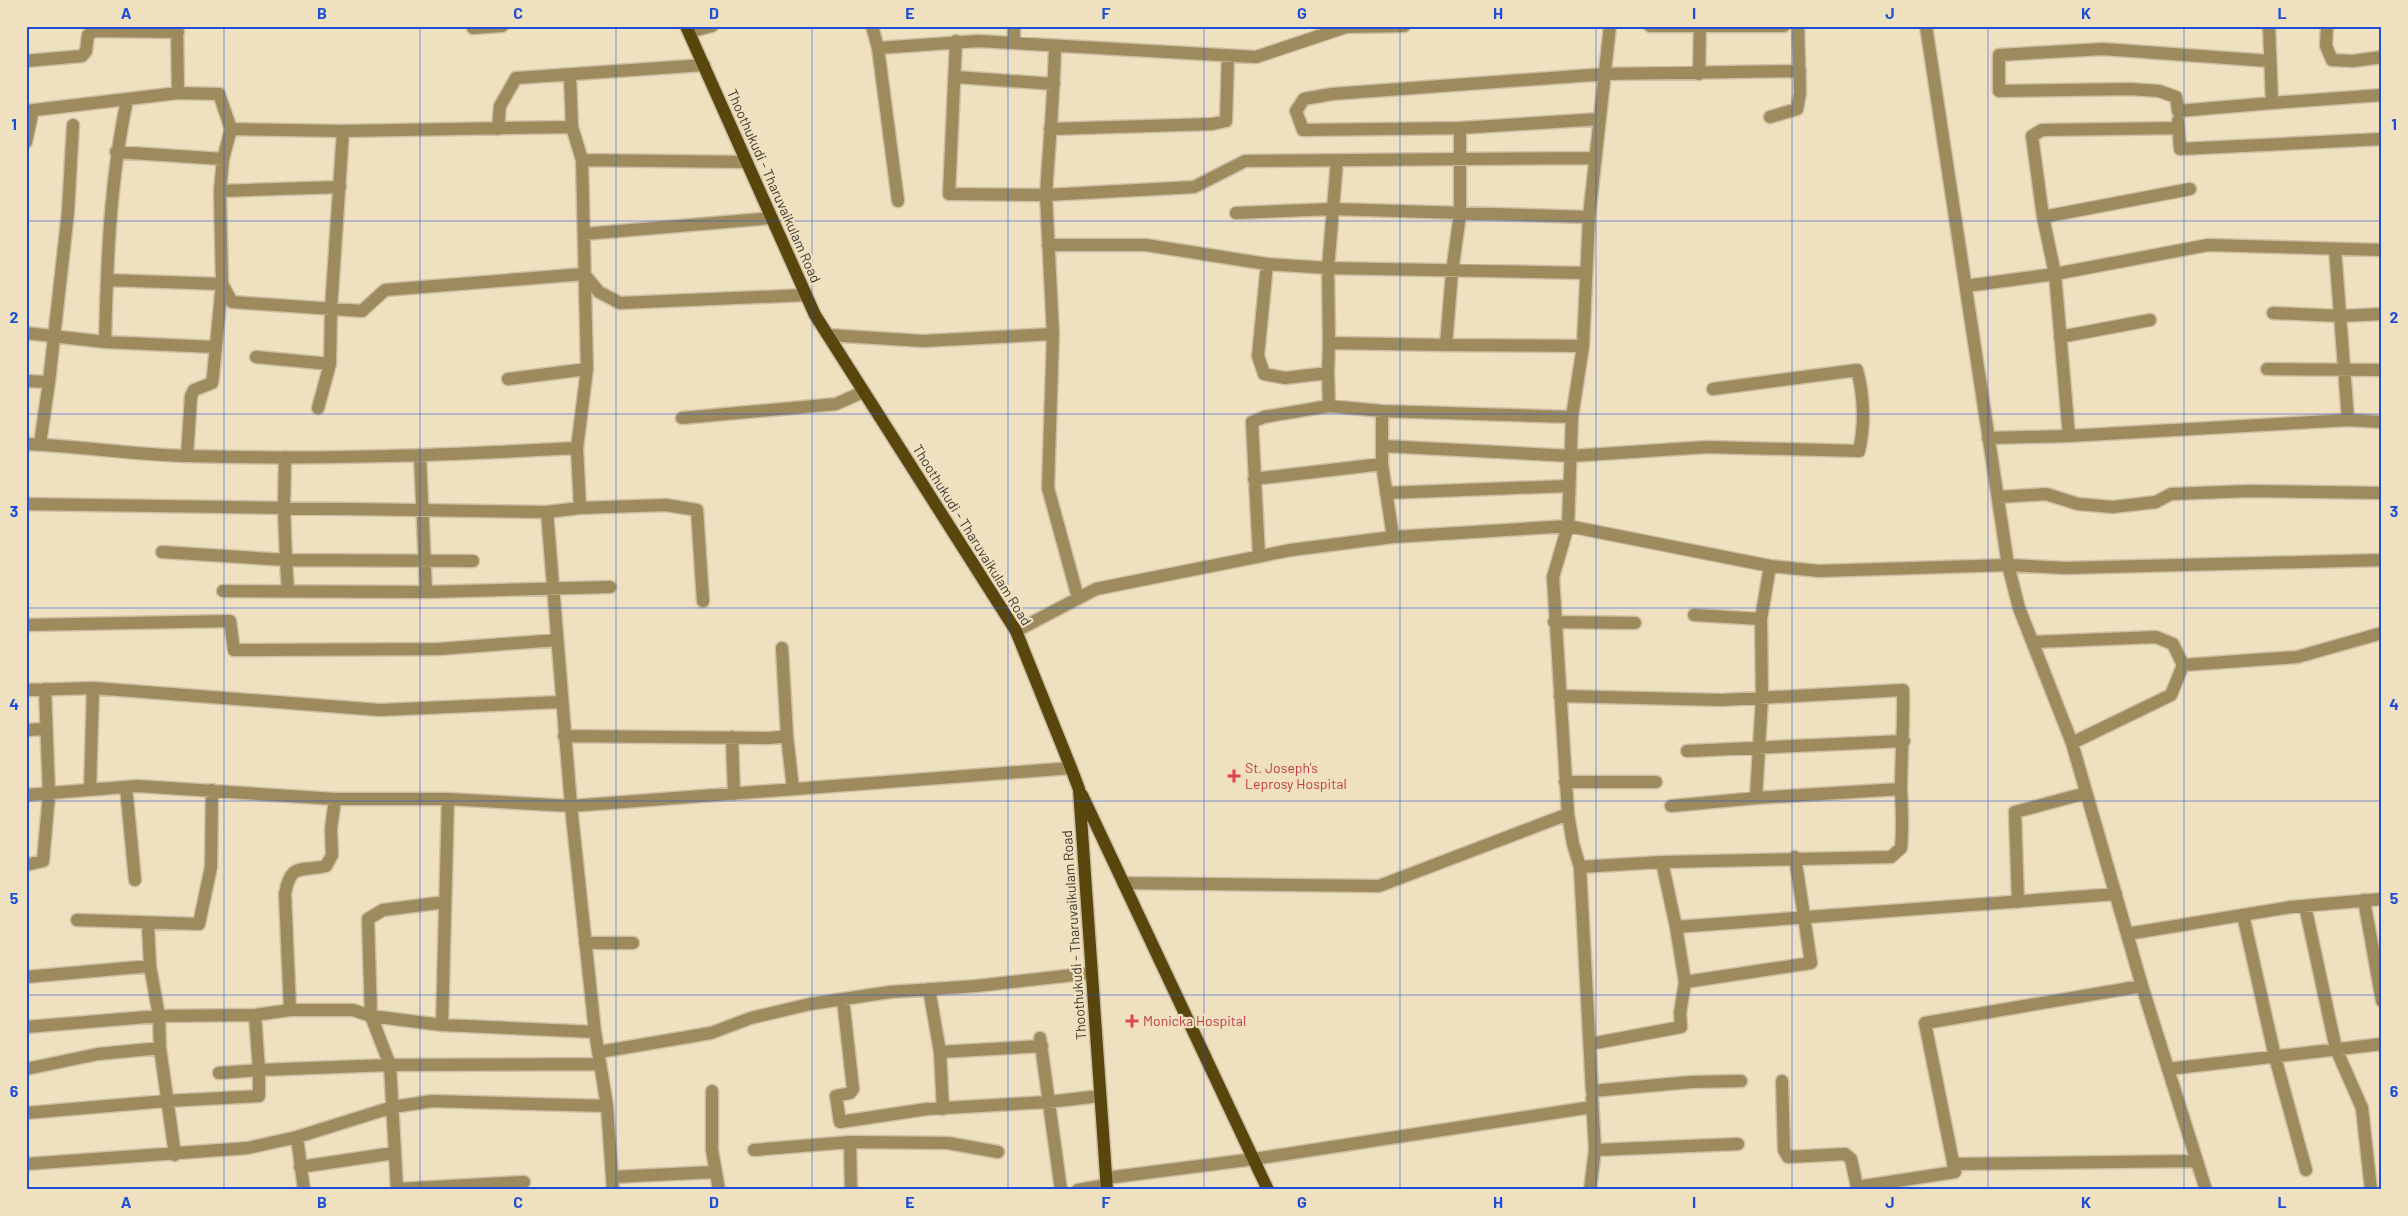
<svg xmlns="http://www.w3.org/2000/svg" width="2408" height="1216" font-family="Barlow,sans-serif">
  <rect width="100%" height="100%" fill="#efe0c0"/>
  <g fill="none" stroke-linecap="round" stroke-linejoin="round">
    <g stroke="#ccbfa3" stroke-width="15">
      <path id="minor" d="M872,26L878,48
        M1610,26L1589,217L1583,346L1572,417L1568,526L1553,577L1568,814L1573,844L1580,867L1662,862L1676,927L2116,894
        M1650,26H1784
        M1926,26L2008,565L2019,608L2072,743L2142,986L2206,1190
        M2269,26L2272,103L2382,95
        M2327,26L2326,46L2332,60L2353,61L2382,57
        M473,28L502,26
        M689,32L712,26
        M1014,43V26
        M1055,46C1054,96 1049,145 1046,195L1194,187L1245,161L1595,158
        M26,61L82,56L86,51L88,35L94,31L178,32
        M2269,61L2103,49L1999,55V91L2130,89L2159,91L2176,97L2178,111L2272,103
        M1699,74L1700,26
        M570,75L572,127
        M956,77L1054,84
        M178,93L219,94L231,129L343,131L572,127L582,160L747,162
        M26,111L178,93L177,26
        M1770,117L1797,109L1800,93L1798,26
        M1600,119L1460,128L1303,130L1296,111L1304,99L1332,94L1605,74L1800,71
        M2178,121L2180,149L2382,139
        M1460,128V214L1452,272L1446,345L1583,346
        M498,129L500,106L516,78L704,65
        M1050,129L1212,124L1226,121L1228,56
        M26,142L33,110
        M116,152L223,159
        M1337,161L1328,268L1329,343L1446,345
        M220,191L340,187
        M898,201L878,48L978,41L1256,57L1346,27L1404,26
        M1236,213L1333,209L1589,217
        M2043,217L2190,189
        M584,234L772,218
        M1048,245H1146L1267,264L1328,268L1586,273
        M2335,249L2348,420
        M1267,264L1258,356L1264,374L1285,378L1328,373L1329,343
        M107,280L222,284L232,302L362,311L385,290L584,274L599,292L620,303L806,295
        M1966,286L2055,274L2208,245L2382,250
        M2273,313L2340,316L2382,314
        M26,333L105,342L214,347
        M1053,334L1048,488L1078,598
        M828,335L923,341L1053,334L1046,195L949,194L956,41
        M2060,337L2150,320
        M105,342C107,261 110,180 127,100
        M256,357L330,364
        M2267,369L2382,370
        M1328,373L1329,406L1382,411L1572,417
        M508,379L587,369
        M26,381L49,382L68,212L73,125
        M318,408L330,364L331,309L343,131
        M1382,411V464L1393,537
        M682,418L836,404L863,392
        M2069,436L2055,274L2043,217L2032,136L2042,130L2178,128
        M1988,438L2069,436L2348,420L2382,422
        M26,444C81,446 135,455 189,456C319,460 447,455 577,448L587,369L582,160
        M40,444L49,382
        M1383,446L1571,456L1707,447L1859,451C1865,426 1864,395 1857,370L1713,389
        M187,456L191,396L194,390L212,383L213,376L222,284L220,191L223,159L231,129
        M420,456L426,592L610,587
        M285,457L284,507L286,560L473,561
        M1254,479L1382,464
        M1386,493L1567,486
        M1999,497L2046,494L2078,504L2113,507L2156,502L2171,494L2249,491L2382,493
        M26,504L547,512
        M580,508L666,505L697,510L703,601
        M162,552L286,560L288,591
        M1259,556L1252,422L1264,417L1329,406
        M223,591L426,592
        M1694,615L1761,619L1762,697L1756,798L1901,789
        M1761,619L1770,566
        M1554,622L1635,623
        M26,625L230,621L234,650L439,649L557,640
        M1016,631L1096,589L1291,550L1393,537L1568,526L1770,566L1819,571L2008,565L2065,568L2382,560
        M2034,642L2156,637L2173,644L2183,665L2171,695L2072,743
        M782,648L787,736
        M2183,665L2297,657L2382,633
        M26,690L93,688L380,710L561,702
        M1560,696L1722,700L1903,690C1904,723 1901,757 1901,790C1902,810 1903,828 1901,848L1891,857L1662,862
        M26,730L45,729
        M564,736L770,738L787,736L793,789
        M732,737L734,794
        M1687,751L1904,741
        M1565,782H1656
        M126,787L135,880
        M90,790L93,688
        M26,795L137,786L335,799H448L571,806L547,512L580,508L577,448
        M448,799L442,1025L595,1032
        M1671,806L1756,798
        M26,865L43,861L49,794L45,689
        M1580,867L1592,1091L1691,1082L1741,1081
        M1123,883L1379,886L1568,814
        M2364,900L2382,1001
        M2018,902L2015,812L2086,793
        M2305,906L2336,1049L2362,1108L2371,1190
        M2243,915L2275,1057L2306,1170
        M77,920L199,924L211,867L212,790
        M148,924L150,966L159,1016L160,1048L175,1155
        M1676,927L1685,982L1811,963L1795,857
        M2127,934L2291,907L2382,899
        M585,943H633
        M26,977L150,966
        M929,989L940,1052L1042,1046
        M843,999L853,1089L850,1093L836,1096L840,1122L927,1109L1048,1102L1100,1096
        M290,1010L285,894C291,862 300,872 326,866L332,855L331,829L335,799
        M442,1025L371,1016L368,919L383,910L445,902
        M26,1027L159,1016L255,1015L290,1010H353L371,1016L390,1065L397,1189L524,1182
        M1040,1038L1061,1190
        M1590,1044L1681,1027L1680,1013L1685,982
        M599,1052L711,1033L751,1018L810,1004L890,992L976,986L1091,973
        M940,1052L943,1109
        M26,1069L98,1054L160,1048
        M2168,1069L2382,1044
        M219,1073L259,1070L255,1015
        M1782,1081L1784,1150L1788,1157L1845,1154L1851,1159L1857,1187
        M712,1091V1150L719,1190
        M26,1113L166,1101L259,1096V1070L390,1065L600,1064
        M754,1150L850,1142
        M1595,1150L1738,1144
        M26,1164L248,1148L297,1137
        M1953,1164L2197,1161
        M300,1167L394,1153
        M612,1177L715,1172
        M1106,1178L1254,1159L1592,1107
        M304,1190L297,1137L393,1107L432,1101L607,1106
        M613,1190L607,1106L595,1032L571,806L1071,768
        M851,1190L850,1142L948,1143L998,1152
        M1078,1190L1106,1185
        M1590,1190L1595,1150L1592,1098
        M1857,1190V1187L1955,1172L1925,1023L2142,986"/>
    </g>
    <g stroke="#ccbfa3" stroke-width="15">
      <path id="major" d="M686,26L815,315L1016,631L1071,768L1079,789L1107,1190
        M1082,795L1268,1190"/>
    </g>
    <use href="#minor" stroke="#9e8b5d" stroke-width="12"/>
    <use href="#major" stroke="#59460d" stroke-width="12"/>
  </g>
  <path fill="none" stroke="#1d4ed8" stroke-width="1" stroke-opacity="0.55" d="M224,26V1190M420,26V1190M616,26V1190M812,26V1190M1008,26V1190M1204,26V1190M1400,26V1190M1596,26V1190M1792,26V1190M1988,26V1190M2184,26V1190M26,221H2382M26,414H2382M26,608H2382M26,801H2382M26,995H2382"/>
  <g fill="#e0444e" stroke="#efe0c0" stroke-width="2">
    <path d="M1231.5 768.5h5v5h5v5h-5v5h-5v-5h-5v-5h5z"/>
    <path d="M1129.5 1013.5h5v5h5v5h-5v5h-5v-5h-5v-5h5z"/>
  </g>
  <g text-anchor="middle" stroke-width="4.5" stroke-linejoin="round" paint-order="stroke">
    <g font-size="14" fill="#3f3a2d" stroke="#efe0c0">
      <text transform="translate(774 186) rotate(66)" y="5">Thoothukudi - Tharuvaikulam Road</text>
      <text transform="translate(972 535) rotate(58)" y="5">Thoothukudi - Tharuvaikulam Road</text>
      <text transform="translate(1074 935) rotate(-94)" y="5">Thoothukudi - Tharuvaikulam Road</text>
    </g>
    <g font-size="14" fill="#be3a42" stroke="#efe0c0" text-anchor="start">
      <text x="1245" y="773">St. Joseph's<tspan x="1245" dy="16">Leprosy Hospital</tspan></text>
      <text x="1143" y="1026">Monicka Hospital</text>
    </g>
  </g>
  <rect width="2408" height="1216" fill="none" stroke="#efe0c0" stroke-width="55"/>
  <rect x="28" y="28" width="2352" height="1160" fill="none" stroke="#1d4ed8" stroke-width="2"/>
  <g font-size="16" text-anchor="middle" font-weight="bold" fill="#1d4ed8">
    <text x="126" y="19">A</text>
    <text x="322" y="19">B</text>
    <text x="518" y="19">C</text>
    <text x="714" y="19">D</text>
    <text x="910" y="19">E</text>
    <text x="1106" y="19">F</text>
    <text x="1302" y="19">G</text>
    <text x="1498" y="19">H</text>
    <text x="1694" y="19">I</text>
    <text x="1890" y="19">J</text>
    <text x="2086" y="19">K</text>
    <text x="2282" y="19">L</text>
    <text x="14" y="130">1</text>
    <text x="2394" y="130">1</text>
    <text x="14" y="323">2</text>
    <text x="2394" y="323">2</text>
    <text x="14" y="517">3</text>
    <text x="2394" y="517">3</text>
    <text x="14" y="710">4</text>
    <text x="2394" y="710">4</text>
    <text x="14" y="904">5</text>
    <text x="2394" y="904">5</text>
    <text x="14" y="1097">6</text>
    <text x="2394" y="1097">6</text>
    <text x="126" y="1208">A</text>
    <text x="322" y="1208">B</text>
    <text x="518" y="1208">C</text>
    <text x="714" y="1208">D</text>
    <text x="910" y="1208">E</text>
    <text x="1106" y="1208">F</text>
    <text x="1302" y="1208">G</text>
    <text x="1498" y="1208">H</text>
    <text x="1694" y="1208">I</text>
    <text x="1890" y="1208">J</text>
    <text x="2086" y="1208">K</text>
    <text x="2282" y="1208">L</text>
  </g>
</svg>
